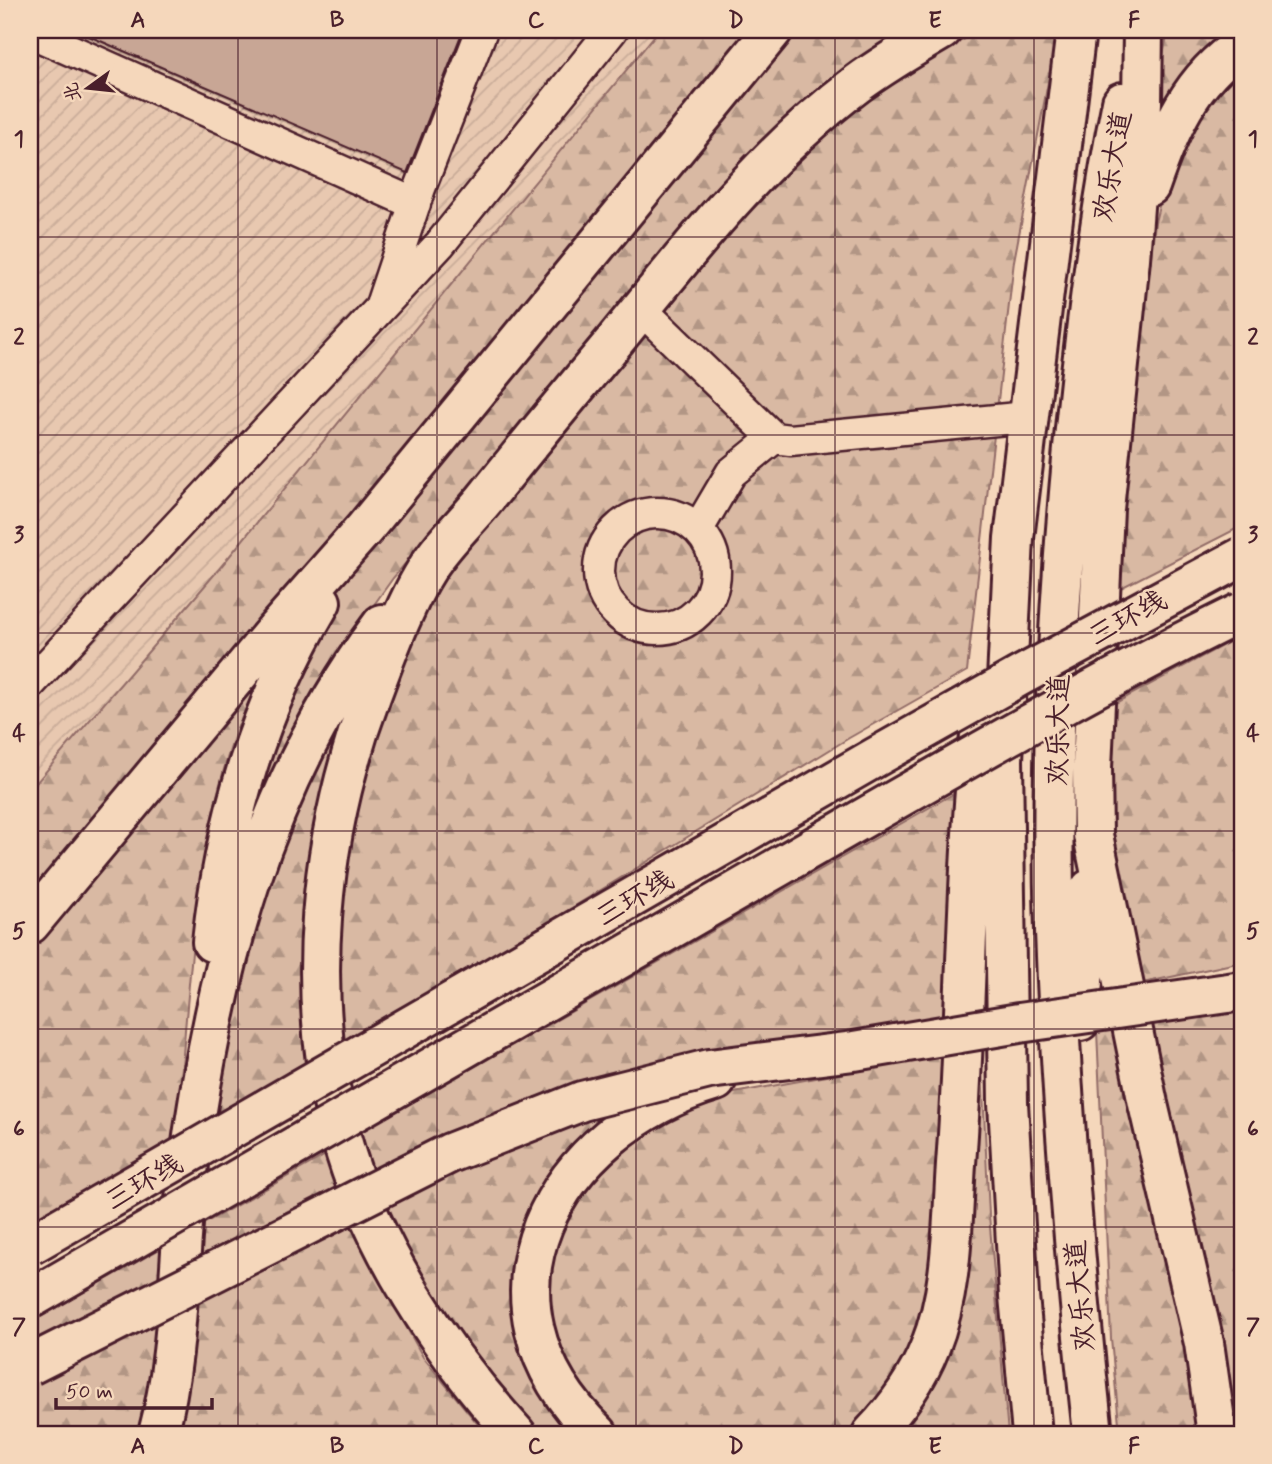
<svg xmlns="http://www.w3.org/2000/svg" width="1272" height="1464" font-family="Mynerve,'LXGW WenKai TC',sans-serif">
  <defs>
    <pattern id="industrial-furrows" width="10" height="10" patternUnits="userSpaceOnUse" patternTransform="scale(1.75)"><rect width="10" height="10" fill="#e8c8b0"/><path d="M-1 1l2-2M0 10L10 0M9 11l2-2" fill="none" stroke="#c8ab98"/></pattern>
    <pattern id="forest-firs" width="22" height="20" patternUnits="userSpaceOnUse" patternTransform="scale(1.75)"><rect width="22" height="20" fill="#d9b9a3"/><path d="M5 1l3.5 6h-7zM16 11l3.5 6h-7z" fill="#b29685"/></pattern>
    <filter id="shadow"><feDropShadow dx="8" dy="4.5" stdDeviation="0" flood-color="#0004"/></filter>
  </defs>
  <rect width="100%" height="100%" fill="#f5d7bb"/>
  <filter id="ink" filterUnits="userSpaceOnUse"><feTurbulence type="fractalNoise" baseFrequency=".0143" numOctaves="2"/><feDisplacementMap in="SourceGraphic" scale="14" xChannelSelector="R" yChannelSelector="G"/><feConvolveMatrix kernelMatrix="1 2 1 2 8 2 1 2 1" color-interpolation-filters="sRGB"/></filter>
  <g filter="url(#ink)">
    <path fill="url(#industrial-furrows)" d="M30,30H659L219,569L30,790Z"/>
    <path fill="url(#forest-firs)" stroke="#926c67" stroke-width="2" d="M659,30H751L30,911V790L219,569Z
      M791,30H915L533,412L393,578L346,644L229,876L252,776L332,599L374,539Z
      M982,30H1058L1014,261L967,671L849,738L335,1053L332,1004L354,788L419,617L470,541L653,317L784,169L846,112L916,64Z
      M1168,30H1237L1145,149Z
      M1242,64V526L1113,592L1155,222L1165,182L1184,131Z
      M1242,635V962L1133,985L1116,867L1106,708Z
      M362,676L313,1064L204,1128L260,883Z
      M261,677C252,697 240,718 233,740C190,869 189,1011 175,1145L30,1228V938Z
      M953,794L956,819L950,1015L784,1043L369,1177L353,1136Z
      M1242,1004V1434H1229L1141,1023Z
      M1119,1027L1181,1305L1202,1434H1120L1111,1338L1097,1031Z
      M981,1048L989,1215L1008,1434H892L907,1416Z
      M948,1054L939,1247L914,1351L854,1434H615L590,1410L546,1320L551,1250L583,1182L626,1139L723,1095Z
      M621,1104L529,1223L579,1434H530L458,1346L381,1203L424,1180Z
      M331,1152L346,1189L190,1271L189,1232Z
      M357,1216L392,1301L423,1357L486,1434H174L191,1300Z
      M165,1246L167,1281L30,1351V1323Z
      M165,1314L148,1431L30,1434V1381Z"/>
    <path fill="#c8a695" stroke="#4a1f2b" stroke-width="2" filter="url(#shadow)" d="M75,30H463L407,173Z"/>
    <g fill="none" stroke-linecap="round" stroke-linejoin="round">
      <g stroke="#4a1f2b" stroke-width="35">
        <path id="minor" d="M30,32L415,204
          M382,302L420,188L482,30
          M641,309L774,438L790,440L1028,417
          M599 571a58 58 0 1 1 116 0a58 58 0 1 1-116 0Z
          M698,529L731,473L774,438
          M30,684L440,244L612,30"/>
      </g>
      <g stroke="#4a1f2b" stroke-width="44">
        <path id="highway" d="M1143,30L1142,103L1130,259L1104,509L1092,768L1093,835L1148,1104L1204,1343L1217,1434
          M1150,186C1169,130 1190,79 1242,45
          M30,924L277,628L365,528L773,30
          M212,942C225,819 258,709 321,602
          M1080,1021L1090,889
          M158,1434C181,1349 177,1259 188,1172C214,974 261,786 382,624
          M516,1434C442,1353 370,1245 341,1137C303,993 319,834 371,696C385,658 404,606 425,572C440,546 465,523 484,500C525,449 566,399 608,349C684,256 760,157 857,84C884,64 913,47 942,30
          M598,1434C458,1300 553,1129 716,1081
          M872,1434C896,1409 917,1380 930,1347C953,1290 952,1224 956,1164C967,1018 965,872 981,726
          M1032,1434L1019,1296L1008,1103L1003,760L1014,538L1076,30
          M1093,1434C1075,1267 1061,1100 1055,931C1049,748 1060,563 1080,381C1091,287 1103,194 1122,102"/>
      </g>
      <use href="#minor" stroke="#f5d7bb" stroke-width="30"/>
      <use href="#highway" stroke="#f5d7bb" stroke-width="38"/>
      <g stroke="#4a1f2b" stroke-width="44" stroke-linecap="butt">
        <path id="highway-bridge" d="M30,1245L876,757L1020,676L1242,557
          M30,1299C280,1154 530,1008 782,865C934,778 1085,689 1242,612
          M30,1365L450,1153L582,1101L709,1069L854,1051L1019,1023L1242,991"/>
      </g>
      <use href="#highway-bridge" stroke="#f5d7bb" stroke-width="38"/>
    </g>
  </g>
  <path fill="none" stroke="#4a1f2b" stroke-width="2" stroke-opacity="0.55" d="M238,30V1434M437,30V1434M636,30V1434M835,30V1434M1034,30V1434M30,237H1242M30,435H1242M30,633H1242M30,831H1242M30,1029H1242M30,1227H1242"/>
  <g text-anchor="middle" stroke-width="5" stroke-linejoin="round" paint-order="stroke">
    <g font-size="28" fill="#4a1f2b" stroke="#f5d7bb">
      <text transform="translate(1111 166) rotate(-80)" y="10">欢乐大道</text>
      <text transform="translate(1127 617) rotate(-29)" y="10">三环线</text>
      <text transform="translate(1057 730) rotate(-89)" y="10">欢乐大道</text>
      <text transform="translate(634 897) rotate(-30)" y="10">三环线</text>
      <text transform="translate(143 1181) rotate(-30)" y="10">三环线</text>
      <text transform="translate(1079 1296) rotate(-95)" y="10">欢乐大道</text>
    </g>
  </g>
  <rect width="1272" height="1464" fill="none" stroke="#f5d7bb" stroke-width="77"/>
  <g transform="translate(88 88) rotate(255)" stroke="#f5d7bb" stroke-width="5" paint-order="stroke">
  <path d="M0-5L12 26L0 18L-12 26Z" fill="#4a1f2b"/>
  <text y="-10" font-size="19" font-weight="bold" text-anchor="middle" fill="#4a1f2b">北</text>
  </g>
  <path d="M56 1398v10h156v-10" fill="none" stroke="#4a1f2b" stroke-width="3.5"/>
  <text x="66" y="1398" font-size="21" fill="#4a1f2b" stroke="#f5d7bb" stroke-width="5" paint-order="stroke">50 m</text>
  <rect x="38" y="38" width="1196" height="1388" fill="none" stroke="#4a1f2b" stroke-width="2.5"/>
  <g font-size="23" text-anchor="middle" font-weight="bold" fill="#4a1f2b">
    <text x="138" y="27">A</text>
    <text x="337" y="27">B</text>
    <text x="536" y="27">C</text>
    <text x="736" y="27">D</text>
    <text x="935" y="27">E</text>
    <text x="1134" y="27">F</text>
    <text x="19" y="146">1</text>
    <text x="1253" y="146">1</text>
    <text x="19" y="344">2</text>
    <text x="1253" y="344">2</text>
    <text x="19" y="542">3</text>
    <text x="1253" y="542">3</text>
    <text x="19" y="740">4</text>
    <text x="1253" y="740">4</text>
    <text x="19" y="938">5</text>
    <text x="1253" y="938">5</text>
    <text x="19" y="1136">6</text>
    <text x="1253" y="1136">6</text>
    <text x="19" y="1334">7</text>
    <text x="1253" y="1334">7</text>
    <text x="138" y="1453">A</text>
    <text x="337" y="1453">B</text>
    <text x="536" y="1453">C</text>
    <text x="736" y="1453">D</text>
    <text x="935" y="1453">E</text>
    <text x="1134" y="1453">F</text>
  </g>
</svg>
